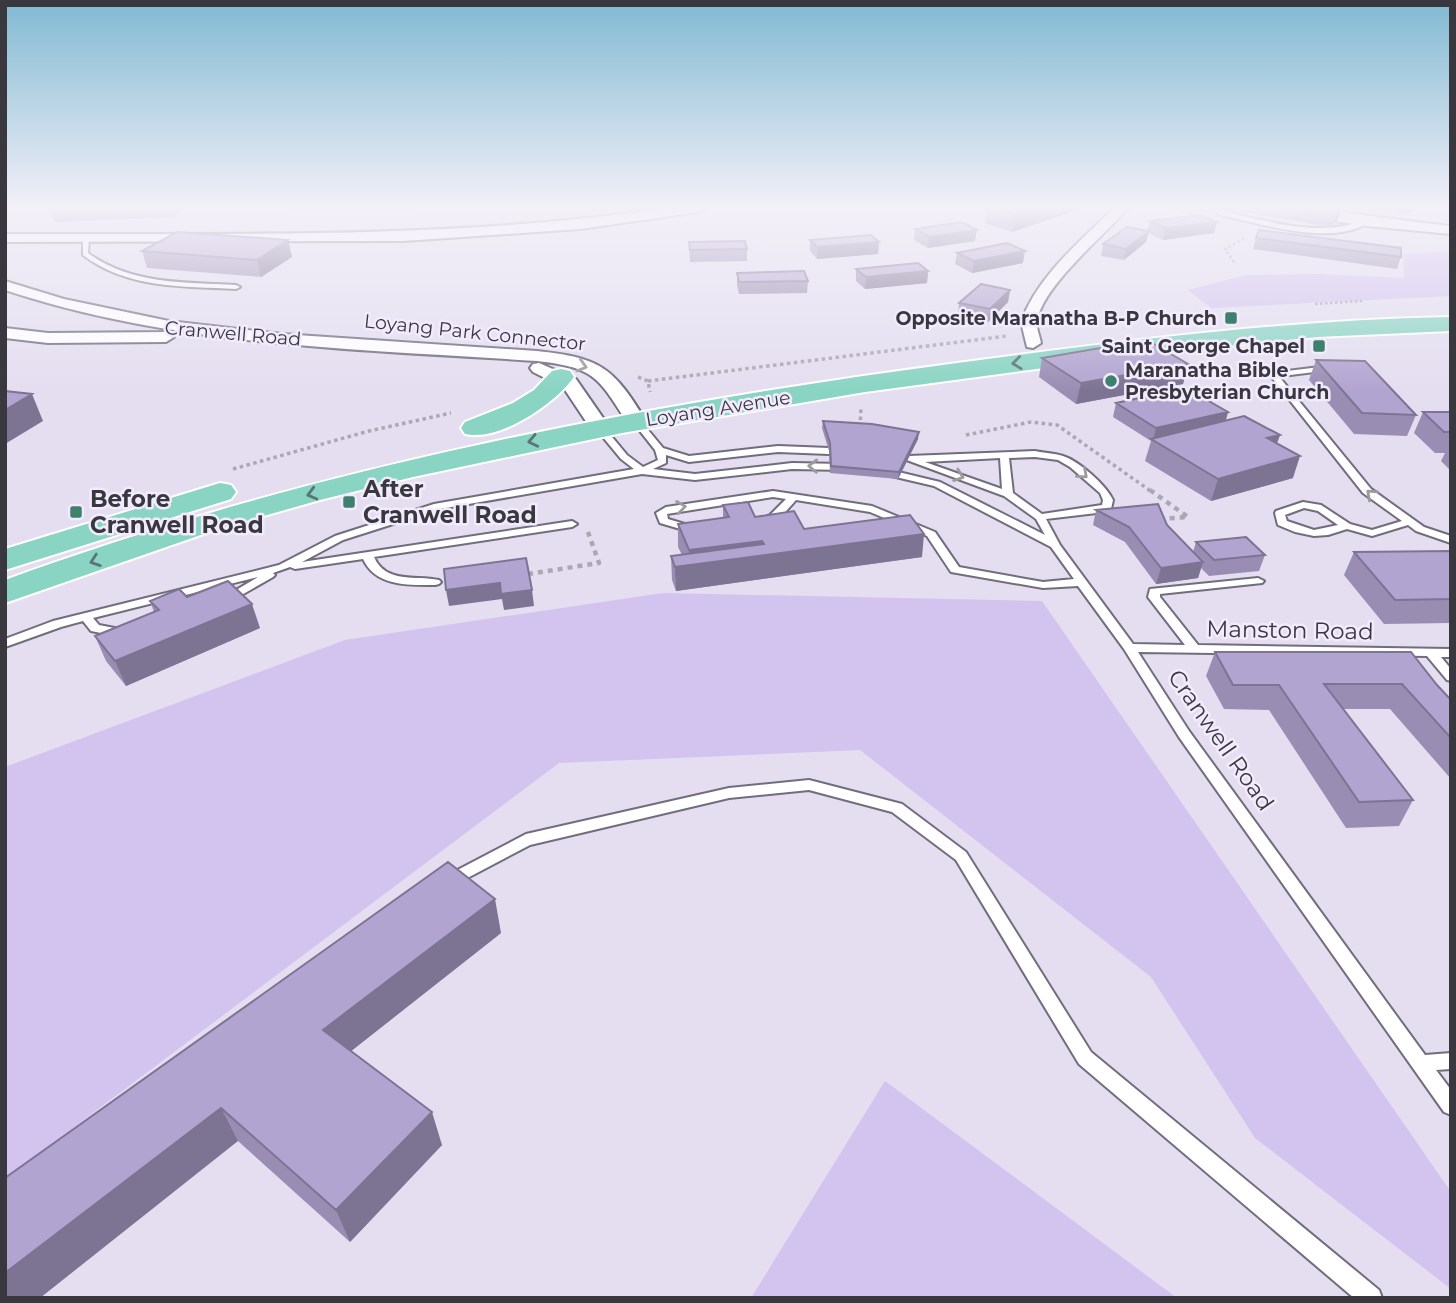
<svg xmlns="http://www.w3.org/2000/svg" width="1456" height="1303" font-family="Montserrat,sans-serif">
  <rect width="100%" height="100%" fill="#e4def0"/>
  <path fill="#d2c3ef" d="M1451,251V296L1211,308L1188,290L1246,275L1318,274L1404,278L1403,254Z
    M663,593L1042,601L1451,1192V1289L1255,1138L1151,977L860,750L559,763L5,1179V767L345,640Z
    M885,1081L1177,1298H751Z"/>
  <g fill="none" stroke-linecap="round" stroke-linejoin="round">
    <g stroke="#726d7d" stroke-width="4">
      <path id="service" d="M1211,208C1221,208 1233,214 1243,216C1288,226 1322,235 1367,220L1370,222C1330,247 1264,224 1220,215Z
        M86,236L89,238L88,253C131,285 185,282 236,285L240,287L236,289C183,286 127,289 83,255V238Z
        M1328,366L1332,368L1331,370L1282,376L1281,379L1371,489L1424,527L1451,536V543L1416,531L1408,525L1372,536L1347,529L1328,535L1314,536L1295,532L1278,525L1275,513L1276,511L1303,502L1321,505L1350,524L1372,530L1402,521L1363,493L1273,379L1276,372H1279ZM1304,508L1318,511L1338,525L1314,530L1287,521L1285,515Z
        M636,418L639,419L663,448L689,456L778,446L829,448L834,451L829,454L778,452L689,462L666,455V463L653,469L695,474L792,463L844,464L849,467L844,470L792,469L695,480L642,474L440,509L343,540L302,562L572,521L577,524L572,527L374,557C386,584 415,575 439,580L441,582L439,584L435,585C409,585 376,587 363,559L295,569L290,567L273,573L275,575L273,577L231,601H223L221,599L258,577L93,618L99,625L130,631L132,634L130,637L126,638L91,631L83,621L61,627L5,647V639L53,621L279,565L335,536L434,504L634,469L621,459L597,430V426H603L627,455L643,467L658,460L655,450L632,421Z
        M1035,451C1044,453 1054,453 1063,456C1079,461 1106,485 1113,500L1111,509L1105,512L1046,519L1060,545L1133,644L1185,645L1148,597L1150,589L1258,578L1264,581L1262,583L1160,594V597L1198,645L1451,649V657H1441L1451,669V681L1447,680L1427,656L1138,652L1189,731L1425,1055L1451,1053V1069L1436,1070L1451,1090V1115L1444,1112L1179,737L1124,649L1078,586L1043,588L951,572L927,536L870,512L796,500C786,511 777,524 761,523V519L770,515L786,499L773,497L667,514L668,519L698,528L699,530L694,533L660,523L656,513L666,507L773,491L872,506L935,532L959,567L1043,582L1074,579L1051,547L934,486L883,474L881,472L886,469L940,482L1045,535L1036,519L1004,496L904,459L909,456ZM1035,457L1058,460L1070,467L1100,493L1103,500L1102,505L1042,514L1013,493L1009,458ZM1000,458L1002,489L925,462Z
        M809,780L902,804L966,852L1091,1052L1379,1290L1382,1298H1354L1079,1064L956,860L892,812L809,790L729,798L530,845L456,884L451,886L446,884L443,880L446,876L526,834L729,788Z"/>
    </g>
    <g stroke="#726d7d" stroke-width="4">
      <path id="minor" d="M668,208H705L699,212L580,229L403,241L5,242V234C227,233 448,240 668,208Z
        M1114,208H1128C1105,235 1041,287 1037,322C1036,328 1040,337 1041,343L1033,348L1027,347L1021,322C1037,277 1080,241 1114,208Z
        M1272,208C1330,208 1392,220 1451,226V234L1367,226L1278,212Z
        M5,281L64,299L169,321L282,334L537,351C601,358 613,367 646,421L643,425H629C598,378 597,368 537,361C358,349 177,347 5,290Z
        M5,328L48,333L166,332L174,337L166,342L48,343L5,338Z
        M539,363L576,379L610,428L607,432H593L563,387L533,372L530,368L533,364Z"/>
    </g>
    <g stroke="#fff" stroke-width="4">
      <path id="primary" d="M1451,317V331L1317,337L1140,355L865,392L622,433L413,477L320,500L218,529L5,603V580C312,468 634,406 957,363C1121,341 1285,320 1451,317Z
        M561,369L570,371L574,377C555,404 499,442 465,434L461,428L465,422L513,403L534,390L552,371Z
        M220,483L231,485L236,492L231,499L5,570V549Z"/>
    </g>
    <path stroke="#aca7b5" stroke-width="2.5" stroke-dasharray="2.5 2.5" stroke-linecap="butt" d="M1172,208L1198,216
      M5,209L9,208
      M1234,262L1225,249L1245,238
      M1315,304L1362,301"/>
    <path stroke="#aca7b5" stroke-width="3.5" stroke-dasharray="3.5 3.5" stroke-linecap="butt" d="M638,377L648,381L650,392
      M648,381L1007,336
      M860,427L861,408
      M966,435L1031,422L1057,425L1152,492
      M233,469L369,431L451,413"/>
    <path stroke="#aca7b5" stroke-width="4.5" stroke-dasharray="5 5" stroke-linecap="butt" d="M1150,490L1188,517L1159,519
      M528,574L599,563L588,532"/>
    <use href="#service" fill="#fff" fill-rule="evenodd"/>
    <use href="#minor" fill="#fff" fill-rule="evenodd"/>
    <use href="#primary" fill="#89d4c3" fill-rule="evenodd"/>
  </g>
  <path fill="#998db3" d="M49,208H180L174,217L54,222Z
    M286,208H413L412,210H286Z
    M987,208H1083L1012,232L985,223Z
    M1238,208L1341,209L1338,219L1330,227L1237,211Z
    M1372,208H1417L1406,215Z
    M1150,221L1214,233L1163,240L1148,233L1146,242L1124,260L1101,256L1103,244L1147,231Z
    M915,229L975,241L928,248L914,240Z
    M1256,238L1401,257L1397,269L1253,249Z
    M288,240L292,257L261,277L147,268L142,251Z
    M810,240L879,242L878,254L817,259L810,251Z
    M689,242L747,249V261L690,262Z
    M957,253L1023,263L972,273L955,264Z
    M856,269L928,271L927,283L865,289L856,281Z
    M737,273L808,281L807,293L739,294L737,285Z
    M1010,290L1008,302L988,322L958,316L959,303Z
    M1042,358L1188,364L1183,384L1076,404L1039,377Z
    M1316,360L1416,415L1407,436L1354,434L1309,380Z
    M1116,403L1228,412L1226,420L1280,435L1277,443L1293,478L1211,501L1145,461L1151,441L1113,417Z
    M1423,412H1451V471L1441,461L1445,453H1435L1414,433Z
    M823,421L918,439L898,479L830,473L829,451L822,428Z
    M723,505L755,517L804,529L922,557L676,591L672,580L671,556L682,555L678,547V524L723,518Z
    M1096,510L1167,525L1193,552L1196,542L1265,555L1259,571L1209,576L1201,568L1198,578L1156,584L1125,542L1093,525Z
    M1451,551V623L1384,624L1344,575L1354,552Z
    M187,597L260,628L126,686L106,661L95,636L154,612L150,601Z
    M1215,652H1411L1451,738V779L1390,709H1343L1413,800L1399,826L1346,828L1269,710L1224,709L1206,676Z
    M501,933L351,1051L442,1145L350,1242L238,1141L5,1178Z"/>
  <path fill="#7d7392" d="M171,208H180L174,217Z
    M1037,208H1083L1012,232L1015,215Z
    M1409,208H1417L1406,215Z
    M1341,209L1338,219L1330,227L1333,216Z
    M1217,222L1214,233L1163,240L1165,228Z
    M977,230L975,241L928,248L929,237Z
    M1149,231L1146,242L1124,260L1126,249Z
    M288,240L292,257L261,277L257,260Z
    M879,242L878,254L817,259V247Z
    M1025,251L1023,263L972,273L974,261Z
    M928,271L927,283L865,289L866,277Z
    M1010,290L1008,302L988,322L990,309Z
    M1188,364L1183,384L1076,404L1081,383Z
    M32,394L43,421L5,444V410Z
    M1228,412L1224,426L1153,440L1156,428Z
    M919,432L918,439L898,479L899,472Z
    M1280,435L1272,456L1267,438Z
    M1300,456L1293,478L1211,501L1218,479Z
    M924,534L922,557L676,591L675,567L689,565V550L762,541V556Z
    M1203,562L1198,578L1156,584L1161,568Z
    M500,583L532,590L534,606L504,610L502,599L449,606L446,590Z
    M252,604L260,628L126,686L115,661Z
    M495,899L501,933L336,1063L323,1030Z
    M221,1108L238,1141L40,1298H5V1273Z
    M432,1112L442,1145L350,1242L336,1210Z"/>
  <path fill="#b2a4d0" stroke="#7d7392" stroke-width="2" d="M991,208H1037L1015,215Z
    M1287,208H1341V209L1333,216Z
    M1200,215L1217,222L1165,228L1150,221Z
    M962,222L977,230L929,237L915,229Z
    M1127,227L1149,231L1126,249L1103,244Z
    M1259,230L1401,248V257L1256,238Z
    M177,232L288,240L257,260L142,251Z
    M871,235L879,242L817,247L810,240Z
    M745,241L747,249L690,250L689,242Z
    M1007,243L1025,251L974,261L957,253Z
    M918,263L928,271L866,277L856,269Z
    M804,271L808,281L739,282L737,273Z
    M981,284L1010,290L990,309L959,303Z
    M1147,340L1188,364L1081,383L1042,358Z
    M1316,360L1365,361L1416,415L1362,413Z
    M1186,388L1228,412L1156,428L1116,403Z
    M5,391L32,394L5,410Z
    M1423,412H1451V432H1444Z
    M1244,416L1280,435L1267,438L1300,456L1218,479L1151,439Z
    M823,421L872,424L919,432L899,472L831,466L830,443Z
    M748,502L755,517L794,511L804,529L910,515L924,534L675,567L671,556L764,544L762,541L689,550L678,524L729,517L723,505Z
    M1158,504L1167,525L1203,562L1161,568L1129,527L1096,510Z
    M1246,537L1265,555L1214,560L1196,542Z
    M1451,551V599L1395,600L1354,552Z
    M526,558L532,590L501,594L500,583L446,590L444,569Z
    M228,581L252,604L115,661L95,636L159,610L150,601L179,589L187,597Z
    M1215,652H1411L1437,685L1451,700V738L1402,684H1324L1413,800L1359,802L1279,685H1233Z
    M448,862L495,899L323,1030L432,1112L336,1210L221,1108L5,1273V1178Z"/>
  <defs><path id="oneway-chevron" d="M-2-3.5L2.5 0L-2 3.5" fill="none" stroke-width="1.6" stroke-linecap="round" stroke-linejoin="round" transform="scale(1.75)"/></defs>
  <g stroke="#5a7674">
    <use href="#oneway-chevron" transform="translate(1017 363) rotate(173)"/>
    <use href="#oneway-chevron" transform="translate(533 441) rotate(168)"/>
    <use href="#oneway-chevron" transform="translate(312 494) rotate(165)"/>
    <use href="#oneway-chevron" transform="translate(95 561) rotate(161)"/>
  </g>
  <g stroke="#9c9c9f">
    <use href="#oneway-chevron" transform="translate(582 366) rotate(16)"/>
    <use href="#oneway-chevron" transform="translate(813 466) rotate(-178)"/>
    <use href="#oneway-chevron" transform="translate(1083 474) rotate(41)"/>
    <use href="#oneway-chevron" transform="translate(959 476) rotate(19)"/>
    <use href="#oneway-chevron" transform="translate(1371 494) rotate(-138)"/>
    <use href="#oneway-chevron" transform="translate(681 507) rotate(-8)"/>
  </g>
  <linearGradient id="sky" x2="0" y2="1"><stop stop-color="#81b9d2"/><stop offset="0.53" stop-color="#f3f0f8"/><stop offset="1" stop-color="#f3f0f8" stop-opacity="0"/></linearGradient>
  <rect width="1456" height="391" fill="url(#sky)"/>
  <g fill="#3e7f6e" stroke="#f1ebfd" stroke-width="2.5">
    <rect x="1224" y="311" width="14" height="14" rx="3.5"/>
    <rect x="1312" y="339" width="14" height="14" rx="3.5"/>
    <circle cx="1111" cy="381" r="7"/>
    <rect x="342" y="495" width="14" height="14" rx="3.5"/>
    <rect x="69" y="505" width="14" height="14" rx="3.5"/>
  </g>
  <g text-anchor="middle" stroke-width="5" stroke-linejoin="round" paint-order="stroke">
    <g font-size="19" font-weight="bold" fill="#3a383f" stroke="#f1ebfd" text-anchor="end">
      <text x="1217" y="325">Opposite Maranatha B-P Church</text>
      <text x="1305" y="353">Saint George Chapel</text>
      <text x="1125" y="377" text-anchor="start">Maranatha Bible<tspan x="1125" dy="22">Presbyterian Church</tspan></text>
    </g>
    <g font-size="19" fill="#3a383f" stroke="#f1ebfd">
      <text transform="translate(475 332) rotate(6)" y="7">Loyang Park Connector</text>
      <text transform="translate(233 333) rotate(5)" y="7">Cranwell Road</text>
      <text transform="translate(718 408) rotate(-9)" y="7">Loyang Avenue</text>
    </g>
    <g font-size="23" font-weight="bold" fill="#3a383f" stroke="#f1ebfd" text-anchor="start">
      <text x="363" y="497">After<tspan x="363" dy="26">Cranwell Road</tspan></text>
      <text x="90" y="507">Before<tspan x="90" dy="26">Cranwell Road</tspan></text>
    </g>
    <g font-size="23" fill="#3a383f" stroke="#f1ebfd">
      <text transform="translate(1290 630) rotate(1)" y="8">Manston Road</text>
      <text transform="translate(1221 740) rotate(55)" y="8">Cranwell Road</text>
    </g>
  </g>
  <rect width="1456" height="1303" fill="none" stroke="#3a383f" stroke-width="14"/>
</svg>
